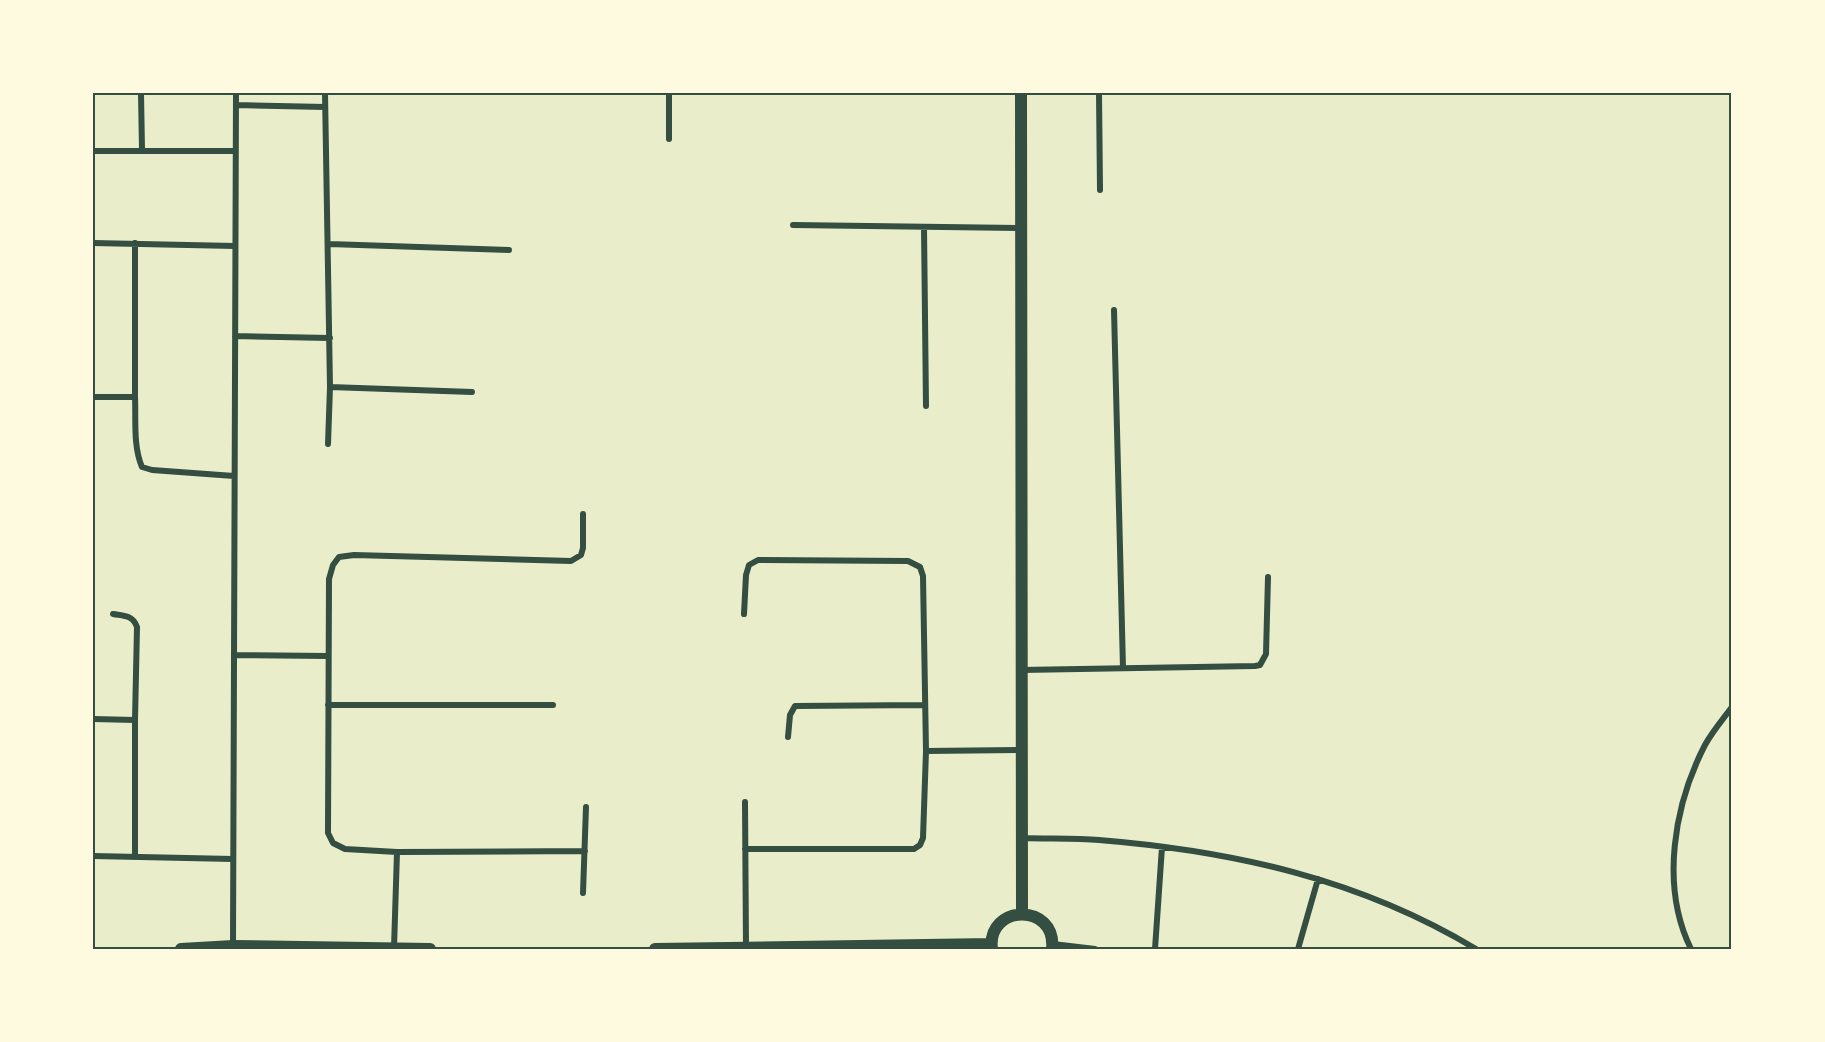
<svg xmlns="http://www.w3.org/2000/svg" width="1825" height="1042" font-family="Mulish,sans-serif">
  <rect width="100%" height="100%" fill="#e9edc9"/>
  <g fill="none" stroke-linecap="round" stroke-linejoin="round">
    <path stroke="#344e41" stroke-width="6" d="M141,93L142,150
      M325,93L330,387L328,444
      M1099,93L1100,190
      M236,105L325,107
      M669,139V93
      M93,151H235
      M793,225L1020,228
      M924,227L926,406
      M93,243L235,246
      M329,244L509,250
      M1114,310L1123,668
      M235,336L330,338
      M330,387L472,392
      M93,397H135V243
      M135,397C136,420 133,446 142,467L152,470L234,476
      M583,514V548L581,555L571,561L354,555L339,557L333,565L329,579L328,833L333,843L345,849L397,852L585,851
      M113,614C124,616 133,615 137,627L135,720V857
      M744,614L746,575L749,565L758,560L908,561L920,567L923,576L926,751L923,838L920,845L914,849H745
      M234,655L328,656
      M1021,670L1255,666L1260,665L1266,654L1268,577
      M328,705H553
      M93,719L135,720
      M788,737L790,715L795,706L925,705
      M926,751L1021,750
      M745,802L746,948
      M1022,838C1048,839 1074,838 1099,840C1233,851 1360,879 1476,949
      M93,856L233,859
      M583,893L586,807
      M1053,944L1095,949
      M233,946L236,93
      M394,948L397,852
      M1155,949L1162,847
      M1298,949L1318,879
      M1691,949C1660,886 1674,805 1705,745C1712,732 1723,719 1732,707"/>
    <path stroke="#344e41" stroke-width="12" d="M1021,93L1022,914
      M181,949L233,946L430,949
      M655,949L991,944
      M992,949C986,904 1057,902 1052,949"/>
  </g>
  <rect width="1825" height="1042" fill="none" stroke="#fefae0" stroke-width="189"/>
  <rect x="94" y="94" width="1636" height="854" fill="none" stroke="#344e41" stroke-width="2"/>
</svg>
